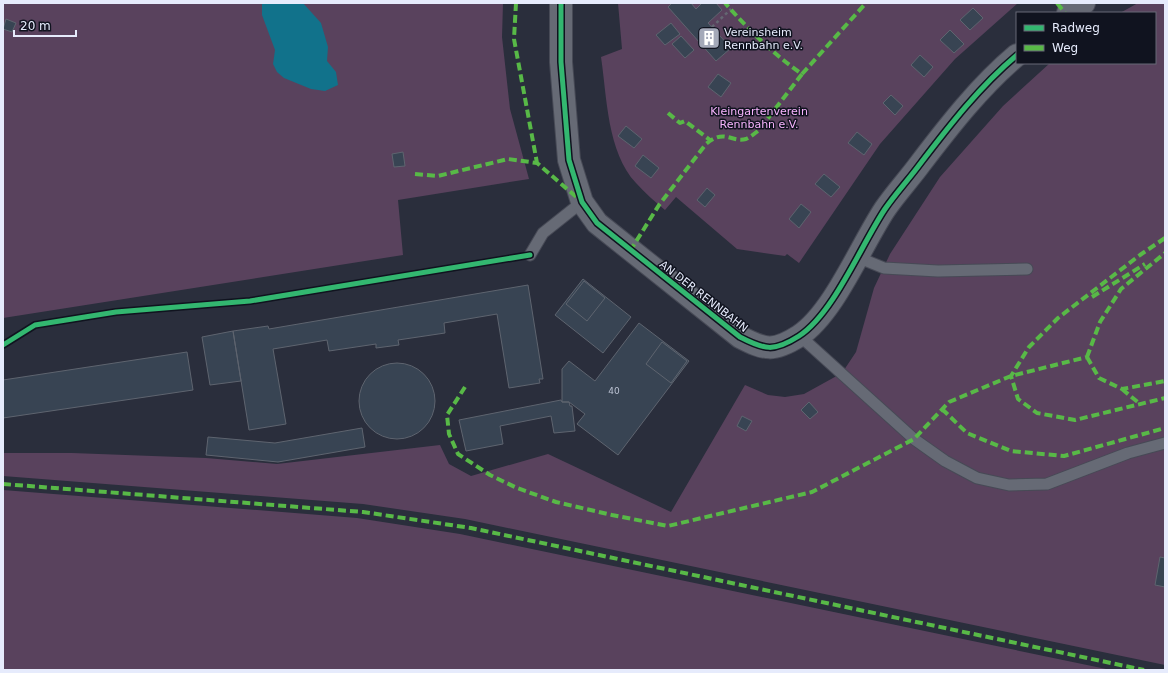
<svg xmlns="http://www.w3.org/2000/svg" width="1168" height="673" font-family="'DejaVu Sans',sans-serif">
  <rect width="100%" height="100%" fill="#2a2e3c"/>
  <path fill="#59425d" d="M3,3H503L502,37L510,109L529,179L398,200L403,255L3,318Z
    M618,3H1018L955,59L880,144L799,263L787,254L785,256L737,249L676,197L665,210C655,202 645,193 636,183C607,152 607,97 601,57L622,49Z
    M1138,3H1165V665L465,519L363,504L3,476V453H72L206,458L277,464L440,445L449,464L471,476L548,454L671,512L745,385L768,395L785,397L804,394L842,373L856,352L874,288L890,254L940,177L1003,106L1050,63H1155V13H1120Z
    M3,490L357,518L460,534L1111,670H3Z"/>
  <path fill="#11728b" d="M262,3H303L321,23L328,47L327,61L336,72L338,85L325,91L311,89L284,78L277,72L273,64L275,50L262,15Z"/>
  <path fill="#384453" stroke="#5e646f" d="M672,3H691L696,9L702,3H716L722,10L708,23L731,48L716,61L668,7Z
    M973,8L983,18L970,30L960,20Z
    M6,19L16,23L12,32L3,29Z
    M671,23L680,34L665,45L656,35Z
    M950,30L964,44L954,53L940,40Z
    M681,36L694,50L685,58L672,44Z
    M920,55L933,67L924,77L911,65Z
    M718,74L731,83L721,97L708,87Z
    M891,95L903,106L895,115L883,103Z
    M626,126L642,139L634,148L618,136Z
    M857,132L872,144L864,155L848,143Z
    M403,152L405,166L394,167L392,154Z
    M643,155L659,168L651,178L635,166Z
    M824,174L840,187L831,197L815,184Z
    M707,188L715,195L705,207L697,200Z
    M801,204L811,212L799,228L789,219Z
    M583,279L631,317L603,353L555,315Z
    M584,281L605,298L587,321L566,304Z
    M528,285L543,379H539L540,383L509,388L497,314L444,323L445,333L398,340L399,345L376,348V344L329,351L327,340L273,349L286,424L249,430L233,331L268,326L269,329Z
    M639,323L689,361L618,455L577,424L585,414L569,402H562V369L569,361L595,381Z
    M233,331L241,381L210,385L202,337Z
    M662,342L687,361L671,383L646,364Z
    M187,352L193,390L3,418V380Z
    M359 401a38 38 0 1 1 76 0a38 38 0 1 1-76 0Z
    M561,400L562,402H569L570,406H572L575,431L554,433L551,416L500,426L503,444L466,451L459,420Z
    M809,402L818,412L810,419L801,410Z
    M742,416L752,421L746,431L737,426Z
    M362,428L365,447L278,462L206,455L208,437L275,443Z
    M1160,557L1165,558V587L1155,585Z"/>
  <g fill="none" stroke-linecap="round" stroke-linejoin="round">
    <g stroke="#474a56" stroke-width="13">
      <path id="lane" d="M530,255L543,233L582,202
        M857,257L884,268L938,271L1027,269
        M800,336L914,439L945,461L977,478L1009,485L1047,484L1128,453L1165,443"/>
    </g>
    <g stroke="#474a56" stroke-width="24">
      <path id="street" d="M561,3V62L569,160L582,202L597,223L740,337C765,350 774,352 799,336C834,313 861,245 885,209C896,193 909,179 920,164C949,126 980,86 1017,55
        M1068,13L1084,3"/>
    </g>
    <path stroke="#646772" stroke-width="2.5" stroke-dasharray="3 3" stroke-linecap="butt" d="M712,27L731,9"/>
    <use href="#lane" stroke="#666a75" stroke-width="11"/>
    <use href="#street" stroke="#666a75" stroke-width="22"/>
    <path stroke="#58b947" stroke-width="4" stroke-dasharray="8 4" stroke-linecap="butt" d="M516,3L514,39L537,163
      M1057,3L1065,13
      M802,74L866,3
      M668,113L680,123L685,121L710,140
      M415,174L438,176L508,159L537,163L581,201
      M1165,238L1140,255L1058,318L1029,347L1011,376L1018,399L1037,413L1075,420L1165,398
      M630,251L659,205L706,144C725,128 731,143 746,139C751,137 755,133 759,130L802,74C773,54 748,29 725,3
      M1092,297L1145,264
      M1087,357L1100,322L1121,289L1165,253
      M1087,357L1099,378L1122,389L1165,381
      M465,387L447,415L449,434L458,454L490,475L517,488L556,502L612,515L668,526L812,492L914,439L949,402L1011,376L1087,357
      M1122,389L1140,404
      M942,409L967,433L1011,451L1064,456L1165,428
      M3,484L363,512L471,528L1144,670"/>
    <g stroke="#10131f" stroke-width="8">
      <path id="cycleway" d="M561,3V62L569,160L582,202L597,223L740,337C765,350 774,352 799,336C834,313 861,245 885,209C896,193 909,179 920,164C949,126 980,86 1017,55
        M3,345L35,325L116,312L250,301L530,255"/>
    </g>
    <use href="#cycleway" stroke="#33b770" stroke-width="5"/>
  </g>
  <defs>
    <g id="building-square" transform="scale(1.15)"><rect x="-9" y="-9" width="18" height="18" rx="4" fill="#a4a9b9" stroke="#10131f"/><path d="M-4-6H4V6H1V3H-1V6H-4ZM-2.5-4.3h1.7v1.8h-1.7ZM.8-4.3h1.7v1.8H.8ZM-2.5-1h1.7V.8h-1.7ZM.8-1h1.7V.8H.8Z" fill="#fff"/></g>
  </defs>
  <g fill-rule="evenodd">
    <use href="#building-square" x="709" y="38"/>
  </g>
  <g text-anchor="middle" stroke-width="3" stroke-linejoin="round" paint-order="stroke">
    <g font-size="9" fill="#bac1d2">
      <text x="614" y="394">40</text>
    </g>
    <g font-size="11" fill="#e6ebfc" stroke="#10131f" text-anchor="start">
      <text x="724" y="36">Vereinsheim<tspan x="724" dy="13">Rennbahn e.V.</tspan></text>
    </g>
    <g font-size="11" fill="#f8b4fe" stroke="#10131f">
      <text x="759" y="115">Kleingartenverein<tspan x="759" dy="13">Rennbahn e.V.</tspan></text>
    </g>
    <g font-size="11" fill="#e6ebfc" stroke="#10131f">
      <text transform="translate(704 296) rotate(38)" y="4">AN DER RENNBAHN</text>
    </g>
  </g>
  <rect width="1168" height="673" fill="none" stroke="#e6ebfc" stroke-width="8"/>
  <rect x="1016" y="12" width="140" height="52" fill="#10131f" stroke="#666977"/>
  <rect x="1024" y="25" width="20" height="6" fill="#33b770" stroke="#666977"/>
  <text x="1052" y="32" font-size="12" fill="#e6ebfc">Radweg</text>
  <rect x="1024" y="45" width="20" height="6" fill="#58b947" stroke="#666977"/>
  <text x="1052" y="52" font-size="12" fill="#e6ebfc">Weg</text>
  <path d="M14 30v6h62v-6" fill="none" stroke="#e6ebfc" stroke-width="2"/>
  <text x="20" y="30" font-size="12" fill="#e6ebfc" stroke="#10131f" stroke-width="3" paint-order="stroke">20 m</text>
</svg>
